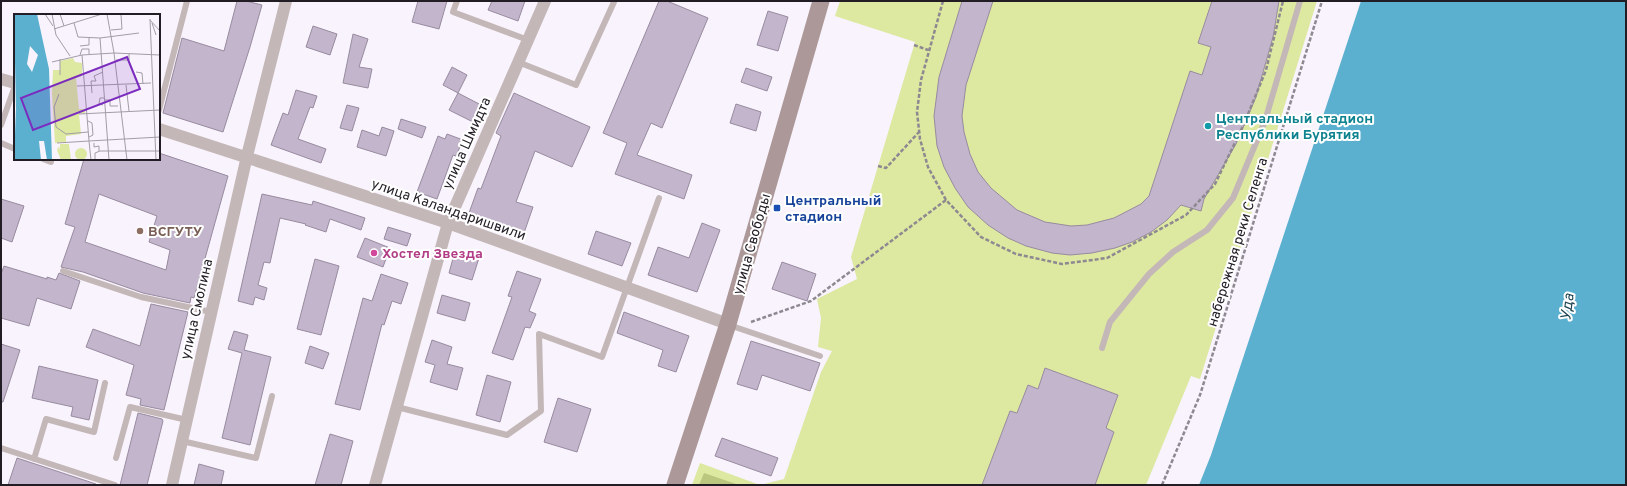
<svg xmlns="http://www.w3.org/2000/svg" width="1627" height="486" font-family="Overpass,sans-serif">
  <rect width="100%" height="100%" fill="#f8f3fc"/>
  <path fill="#dde8a0" d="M840,1H1317L1200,379L1191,376L1146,485H692L700,463L760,485L784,479L821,372L832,351L818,347L821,318L817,299L857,279L851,257L915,42L835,16Z"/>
  <path fill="#bbc67e" d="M704,473L739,485H699Z"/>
  <path fill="#5bb0d0" d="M1361,1H1626V485H1199L1211,455Z"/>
  <path fill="#c2b5cc" stroke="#988ba0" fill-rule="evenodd" d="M237,1H246L262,5L250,47L223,132L163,113L182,38L224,51Z
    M418,1H447L439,29L412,22Z
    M492,1H525L518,21L488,10Z
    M659,1H667L708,18L662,128L651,123L637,155L692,175L684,199L615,174L627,143L603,133Z
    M962,1H993L966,85L962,116L964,132L970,154L978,172L991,188L1017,210L1045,222L1071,226L1087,225L1114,218L1141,204L1149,196L1190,71L1202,75L1211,47L1198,43L1212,1H1279L1273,37L1256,97L1236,144L1204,199L1201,211L1181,205L1167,220L1151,232L1132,242L1115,248L1092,253L1070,255L1052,253L1026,246L1008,238L988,225L968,207L955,188L944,167L937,146L934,116L939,77Z
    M768,11L788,17L778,51L757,45Z
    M313,26L337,34L330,55L306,47Z
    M353,34L368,39L359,67L372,69L368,88L343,83Z
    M452,67L467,75L458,93L443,85Z
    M746,68L772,77L767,91L741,82Z
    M296,90L317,96L313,108L310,107L298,139L326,149L321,163L271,145L283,113L288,115Z
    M458,93L483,106L475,123L449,110Z
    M514,93L590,127L572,167L535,151L516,202L533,207L524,233L469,213L478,188L481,189L501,136L496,133Z
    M736,104L761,112L756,131L730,123Z
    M347,105L359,108L352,131L340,128Z
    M401,119L426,127L422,138L398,129Z
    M382,127L394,131L386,156L357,147L362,130L379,136Z
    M447,134L463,140L456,156L453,155L437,199L417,192L438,136L445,139Z
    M159,153L228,176L194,298L191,297L190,303L143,293L83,272L61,267L75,227L65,224L84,159H159ZM99,194L157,216L149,242L170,250L166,270L85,242Z
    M262,194L312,205L313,201L365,218L361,230L330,219L326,232L305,225L306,224L280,218L270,263L264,262L258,285L267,288L264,300L255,297L253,305L238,301Z
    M1,199L24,206L12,242L1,238Z
    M702,223L720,230L697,292L648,275L658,247L689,258Z
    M388,227L411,234L407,246L384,239Z
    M596,231L631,243L622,266L588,254Z
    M365,238L390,248L383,267L357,257Z
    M455,251L479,258L472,280L449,273Z
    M315,259L339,266L321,335L297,329Z
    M782,262L816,274L807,301L772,289Z
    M4,266L47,279V277L56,280L59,273L80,281L71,309L37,298L29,326L1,318V274Z
    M517,271L541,279L529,311L536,314L530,328L525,327L513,360L492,353L512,297L508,296Z
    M381,274L408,283L401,304L392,301L384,325L382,324L360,410L335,404L363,298L372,301Z
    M442,295L470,303L465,321L437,313Z
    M151,304L188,312L164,410L140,405L141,399L126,395L134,365L86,347L93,329L140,346Z
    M624,312L689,336L676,372L658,366L663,350L617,333Z
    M234,331L248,335L244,350L271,357L250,445L222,438L242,353L228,349Z
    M432,340L452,347L447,364L463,368L457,390L430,382L435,365L425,362Z
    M751,341L820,363L810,391L762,375L757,390L737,384Z
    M1,344L20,350L3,402H1Z
    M310,346L329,353L323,369L305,363Z
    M39,366L98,380L89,420L71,416L73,407L32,398Z
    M1045,368L1118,395L1106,428L1114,432L1095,485H982L1010,411L1017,413L1028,385L1038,389Z
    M487,375L511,382L500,422L476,415Z
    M558,398L591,409L577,452L544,442Z
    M138,413L162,419L163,421L147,485H120Z
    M330,434L353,441L341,485H315Z
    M722,438L778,458L771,476L715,456Z
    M17,458L96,484V485H8Z
    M199,464L224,471L221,485H194Z"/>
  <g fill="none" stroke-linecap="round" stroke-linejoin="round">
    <path stroke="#8e8991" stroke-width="2.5" stroke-dasharray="4 2" stroke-linecap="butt" d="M943,1L921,80L917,112L920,139L928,167L946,200L981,237L1016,254L1062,264L1107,258L1186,215L1215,184L1244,124L1266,70L1283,1
      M914,45L928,50
      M878,166L886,168L919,132
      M751,322L811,301L946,200
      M1162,485L1200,395L1322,1"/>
    <path stroke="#c4b7b7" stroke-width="6" d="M457,1L453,12L528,40
      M518,62L576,85L614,2L613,1
      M159,110L187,1
      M1,125L15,86
      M1,143L15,149
      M43,159L51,162
      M63,271L141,297L211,312
      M729,325L820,356
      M1102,348L1110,322L1149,274L1173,252L1207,230L1233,198L1265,121L1300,1
      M397,407L507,435L541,411L539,334L602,357L659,198
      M182,441L256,458L272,396
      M1,448L115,485
      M116,458L130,407L187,420
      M34,459L46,419L94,432L105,383"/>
    <path stroke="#c4b7b7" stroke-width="12" d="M1,79L15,83
      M159,129L448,223L728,324
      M172,485L247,156L286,1
      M375,485L448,223L545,1"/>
    <path stroke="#ac9898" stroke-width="17" d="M675,485L728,324L821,1"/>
  </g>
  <circle fill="#0f9aa8" stroke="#fff" stroke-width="1.5" cx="1208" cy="126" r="4"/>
  <rect fill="#1a4fb4" stroke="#fff" stroke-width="1.5" x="773" y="204" width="8" height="8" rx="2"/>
  <circle fill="#8d6e63" stroke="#fff" stroke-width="1.5" cx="140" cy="231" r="4"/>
  <circle fill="#d1479c" stroke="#fff" stroke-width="1.5" cx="374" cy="253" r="4"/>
  <g text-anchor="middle" stroke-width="4" stroke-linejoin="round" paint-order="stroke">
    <g font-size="14" font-weight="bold" fill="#0d838f" stroke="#fff" text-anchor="start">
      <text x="1216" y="123">Центральный стадион<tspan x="1216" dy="16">Республики Бурятия</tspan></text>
    </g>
    <g font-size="14" fill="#221d25" stroke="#fff">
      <text transform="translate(466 143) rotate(-66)" y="5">улица Шмидта</text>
      <text transform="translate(449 209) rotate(19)" y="5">улица Каландаришвили</text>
      <text transform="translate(1237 242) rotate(-73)" y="5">набережная реки Селенга</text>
      <text transform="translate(751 244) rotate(-74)" y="5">улица Свободы</text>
      <text transform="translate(196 309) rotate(-77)" y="5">улица Смолина</text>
    </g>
    <g font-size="14" font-weight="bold" fill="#164399" stroke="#fff" text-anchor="start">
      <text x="785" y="205">Центральный<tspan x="785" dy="16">стадион</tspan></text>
    </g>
    <g font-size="14" font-weight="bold" fill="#785e54" stroke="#fff" text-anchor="start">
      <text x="148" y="236">ВСГУТУ</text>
    </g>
    <g font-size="14" font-weight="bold" fill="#b23c85" stroke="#fff" text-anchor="start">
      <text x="382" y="258">Хостел Звезда</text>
    </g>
    <g font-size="15" font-style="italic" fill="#1d4351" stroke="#fff">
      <text transform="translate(1567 307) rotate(-83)" y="5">Уда</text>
    </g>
  </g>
  <g transform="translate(14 14)">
    <rect width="146" height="146" fill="#f8f3fc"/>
    <path d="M59,44L61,48L68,49V62L62,64L65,95H71V99L65,100L67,120L52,122V128L41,129L38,80L39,56H46V47ZM46,130H55L57,146H47L43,136L45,132L46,137ZM61 140a6 6 0 1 1 12 0a6 6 0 1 1-12 0Z" fill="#dde8a0"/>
    <path d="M0,0H23L35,55L38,146H33L30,127H25L27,146H0L2,95ZM16,32L24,41L18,58L13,50Z" fill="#5bb0d0" fill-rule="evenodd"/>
    <path fill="none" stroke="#a29da6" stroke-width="1" d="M31,0L39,12M38,0L42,21L56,42M46,0L50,12M93,0L100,39L68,41L75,127L146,123M136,5L142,146M136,6L146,17M60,9L64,23L86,24L125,19M138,9L142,21M40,15L88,0M97,16L108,15L107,1M86,24L95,146M66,32L75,31V23M66,41L68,35H75V40M46,45V61M102,46H115V40M38,48L68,41M122,58L128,59L129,70M112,71L115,97M63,72L137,69M78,79L77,67H82L80,62L89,58M45,80L40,93L42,113L52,120L74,118M90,86H96V92H104M89,91L85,90L86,84H90M65,100L146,96M74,107L78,109L79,121L75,123M43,129L75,127L77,146M80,129V133L85,132V137M81,146V139L86,137H146M113,146L100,39L146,41"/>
    <path fill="#7b2cbf" fill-opacity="0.15" stroke="#7b2cbf" stroke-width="2" d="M113,43L126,75L19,116L7,84Z"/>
    <rect width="146" height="146" fill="none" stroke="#221d25" stroke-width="2"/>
  </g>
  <rect width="1627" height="486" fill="none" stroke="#221d25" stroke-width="4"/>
</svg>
